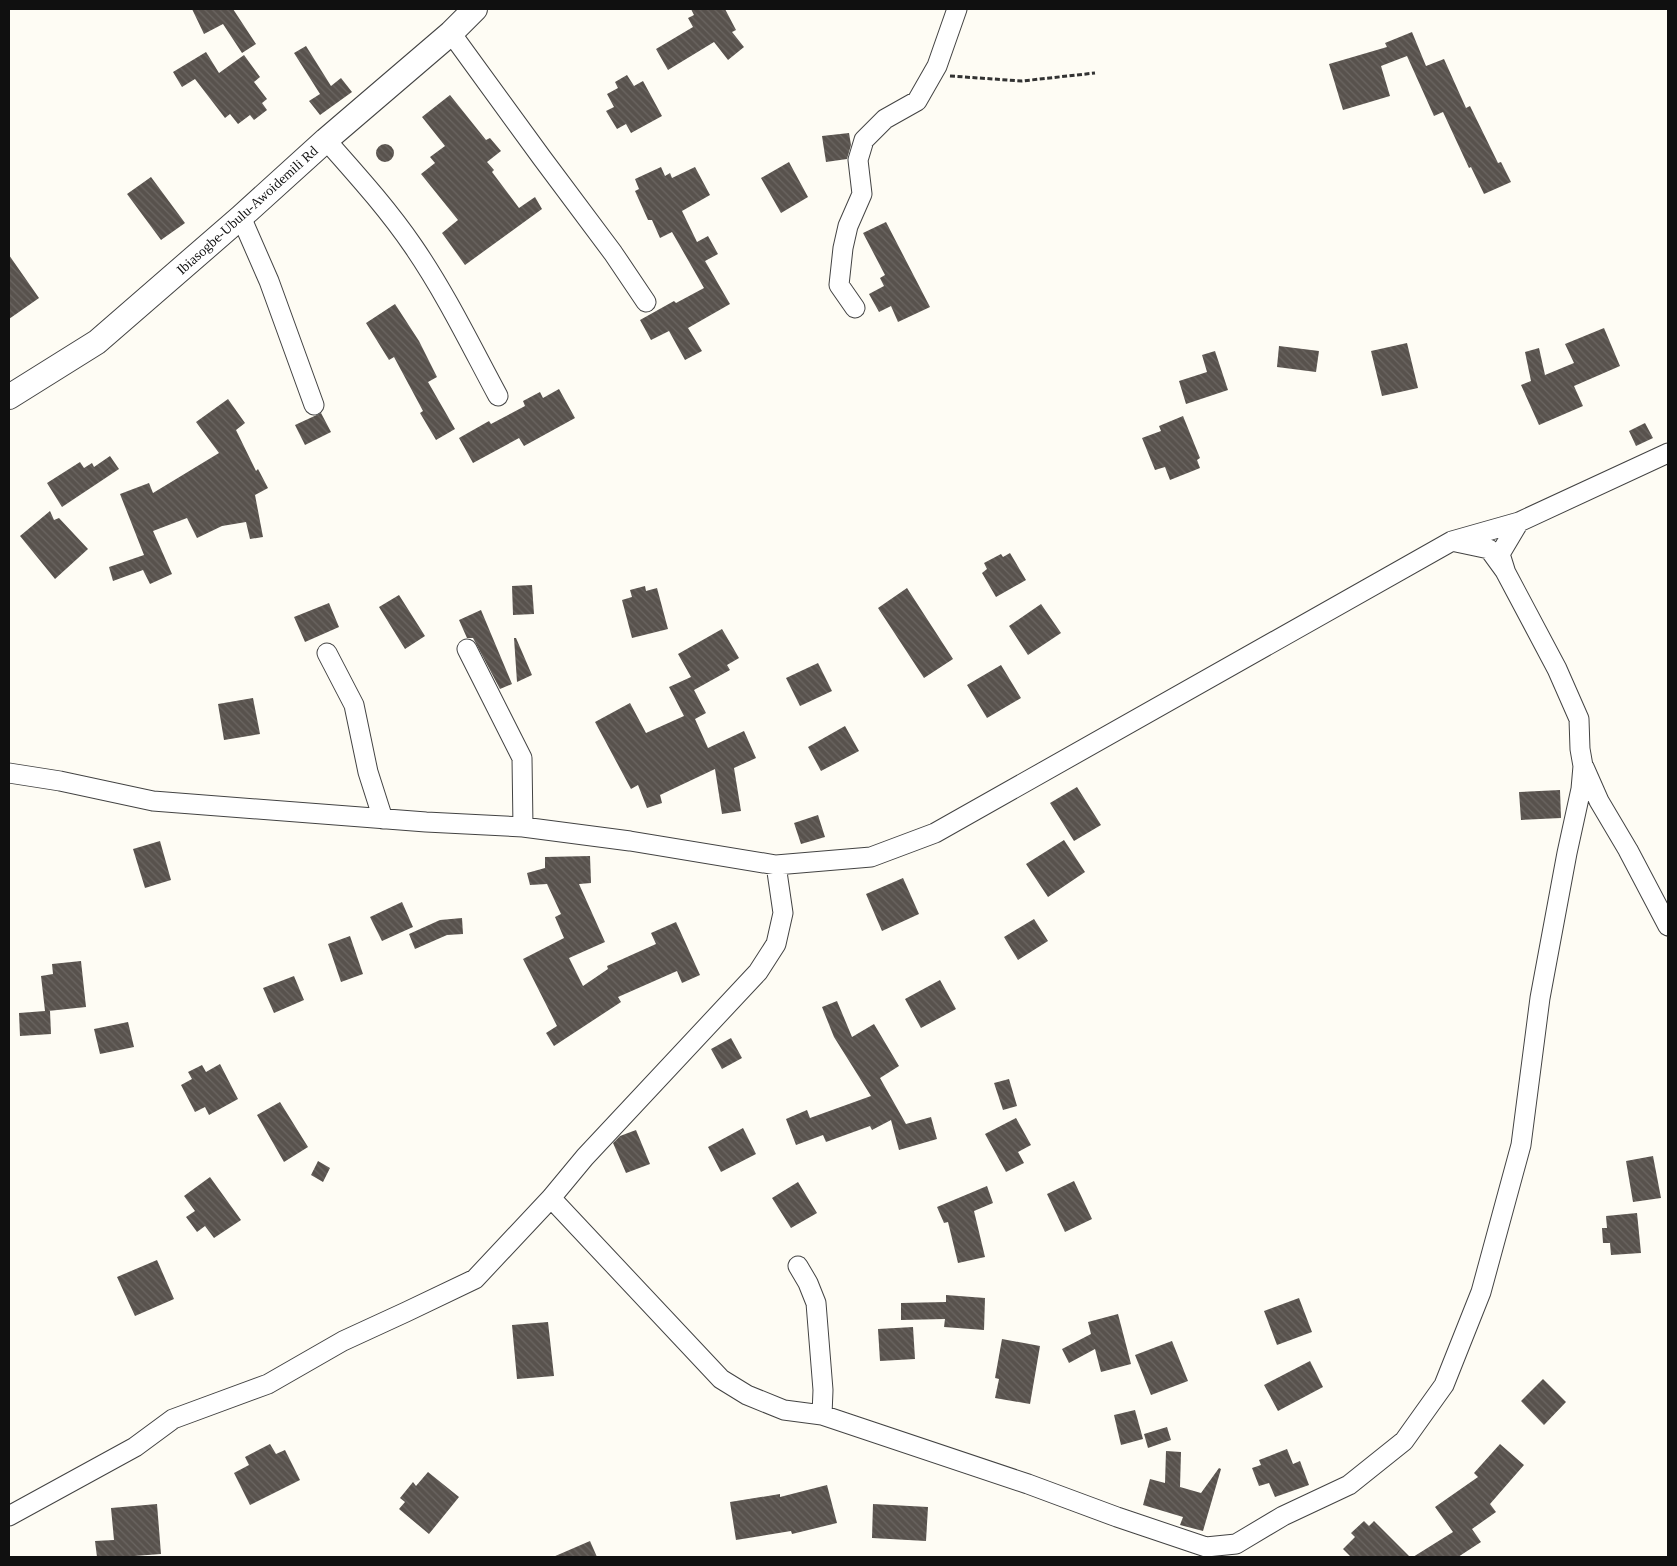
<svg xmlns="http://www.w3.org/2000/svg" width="1677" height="1566" font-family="Georgia,serif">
  <defs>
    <pattern id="building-back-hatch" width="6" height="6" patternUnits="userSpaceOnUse" patternTransform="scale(1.25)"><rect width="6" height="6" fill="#58524d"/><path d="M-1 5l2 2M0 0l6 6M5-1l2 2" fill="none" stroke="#6b6662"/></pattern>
  </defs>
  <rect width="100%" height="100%" fill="#fefcf4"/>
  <path fill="url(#building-back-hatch)" d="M192,9H233L256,44L242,53L223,24L204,34Z
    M691,9H725L736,30L732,32L744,47L728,60L714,42L668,70L656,49L693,27L688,18L694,15Z
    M1412,32L1426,66L1444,59L1466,108L1470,106L1498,163L1501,162L1511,182L1484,194L1471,167L1469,168L1443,112L1434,116L1407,56L1381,66L1390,96L1343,110L1329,64L1387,47L1385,43Z
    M306,46L331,86L341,78L352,92L320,115L309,101L320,94L294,53Z
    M206,52L219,73L244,55L260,77L254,82L267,99L262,103L267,110L254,120L250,115L238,124L230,114L225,118L195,79L182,87L173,72Z
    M627,75L634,86L643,81L662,116L631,133L626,124L617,129L606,111L614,107L607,94L618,88L615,82Z
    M450,95L486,140L490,138L501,151L487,162L494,170L492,172L519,208L535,197L542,209L465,265L442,233L458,220L421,174L435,163L430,157L445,146L422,117Z
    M849,133L851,145L847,159L826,162L822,136Z
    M376 153a9 9 0 1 1 18 0a9 9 0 1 1-18 0Z
    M789,162L808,197L781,213L761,178Z
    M661,167L665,176L670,173L672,178L695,167L710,195L682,211L697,242L708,236L718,254L705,261L730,304L688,328L702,351L685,360L669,331L651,340L640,320L674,301L676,303L704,288L672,232L660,238L652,220H648L635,191L639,189L635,179Z
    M151,177L185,223L161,240L127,194Z
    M886,222L930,307L898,322L891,306L879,312L869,294L884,286L880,278L885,275L863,233Z
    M9,255L39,298L9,319Z
    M395,304L419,341L437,377L428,382L455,429L436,440L420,413L423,411L394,357L389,360L366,323Z
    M1604,328L1620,366L1574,386L1583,406L1539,425L1521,385L1531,381L1525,352L1539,348L1545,375L1574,363L1565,344Z
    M1407,343L1418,388L1382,396L1371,351Z
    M1279,346L1319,351L1316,372L1277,367Z
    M1215,351L1228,390L1186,404L1179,381L1207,372L1202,355Z
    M559,389L575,418L524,446L519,438L473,463L459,438L489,421L491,424L525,406L523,401L540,392L543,398Z
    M228,399L245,423L236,430L256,471L258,469L268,488L255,495L263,537L250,539L246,522L222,526L197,538L187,518L153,531L172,574L150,584L143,570L113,581L109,567L144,555L120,494L149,483L153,493L219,453L196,422Z
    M321,413L331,432L305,445L295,425Z
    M1183,416L1200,458L1197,460L1200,468L1170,480L1165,467L1155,470L1142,438L1161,431L1159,426Z
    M1645,423L1653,438L1636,446L1629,431Z
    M110,456L119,469L62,507L47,483L80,462L84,468L92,463L94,467Z
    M50,511L54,520L59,518L88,549L55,579L20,536Z
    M1010,553L1026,580L996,597L982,573L987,569L984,563L1001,554L1003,557Z
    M532,585L534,614L513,615L512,586Z
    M645,586L646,591L657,588L668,629L632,638L622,600L632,597L630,590Z
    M907,588L953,659L924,678L878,608Z
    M399,595L425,636L405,649L379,607Z
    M329,603L339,627L305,642L294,617Z
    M1041,604L1061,633L1028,655L1009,626Z
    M481,610L512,684L500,689L473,638H467L459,620Z
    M722,629L739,658L727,665L730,670L694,690L706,713L695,719L708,748L744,731L756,758L734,768L741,811L722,814L715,769L660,795L662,803L647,808L638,785L631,789L595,722L630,703L646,733L684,716L669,687L691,677L678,654Z
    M514,638H516L532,675L517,682Z
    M818,663L832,691L800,706L786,678Z
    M1001,665L1021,698L987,718L967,685Z
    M253,698L260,734L224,740L218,704Z
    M845,726L859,751L821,771L808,747Z
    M1077,787L1101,825L1074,841L1050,803Z
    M1560,790L1561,818L1521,820L1519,792Z
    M818,815L825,837L801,844L794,823Z
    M1064,840L1085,872L1048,897L1026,864Z
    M160,841L171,880L145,888L133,849Z
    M590,856L591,883L579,884L605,942L569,958L583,986L608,969L607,966L656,944L651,933L676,922L700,975L682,983L677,971L618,997L621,1002L554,1046L546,1033L557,1026L523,959L564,938L555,917L561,914L547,884L530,885L527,873L545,868V857Z
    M903,878L919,914L882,931L866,894Z
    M402,902L413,927L382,941L370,917Z
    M462,918L463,934L447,935L415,949L409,934L440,920Z
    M1034,919L1048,941L1018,960L1004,937Z
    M350,936L363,974L341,982L328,944Z
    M81,961L86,1007L48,1011H50L51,1034L20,1036L19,1013L45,1011L41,976L53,974L52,964Z
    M294,976L304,1000L274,1013L263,988Z
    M940,980L956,1009L921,1028L905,999Z
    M837,1001L852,1037L874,1024L899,1066L880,1078L906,1124L931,1117L937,1139L899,1150L891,1120L872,1130L870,1126L826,1142L823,1135L796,1145L786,1119L807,1110L810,1118L871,1096L834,1037L822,1007Z
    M128,1022L134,1047L100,1054L94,1029Z
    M731,1038L742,1058L722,1069L711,1049Z
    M220,1064L238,1099L209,1115L205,1107L195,1112L181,1085L192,1079L188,1072L202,1065L206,1072Z
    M1009,1079L1017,1106L1003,1110L994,1083Z
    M280,1102L308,1147L284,1162L257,1115Z
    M1016,1118L1031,1145L1018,1152L1024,1163L1006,1172L985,1134Z
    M743,1128L756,1154L721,1172L708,1147Z
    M636,1130L650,1164L626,1173L613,1143L620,1136Z
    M1653,1156L1661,1198L1633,1202L1626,1161Z
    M318,1161L330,1168L323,1182L311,1175Z
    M210,1177L241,1220L214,1238L205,1226L197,1232L186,1217L195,1211L184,1196Z
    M1074,1181L1092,1219L1065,1232L1047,1194Z
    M798,1182L817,1213L791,1228L772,1198Z
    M987,1186L993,1203L974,1211L985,1257L958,1263L948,1222L944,1223L937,1207Z
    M1637,1213L1641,1253L1611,1255L1610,1243H1603L1602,1228H1607L1606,1216Z
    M157,1260L174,1299L135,1316L117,1277Z
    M946,1295L985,1298L984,1330L944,1327L945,1319L901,1320V1303L946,1302Z
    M1299,1298L1312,1332L1277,1345L1264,1311Z
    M1118,1314L1131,1364L1101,1372L1095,1349L1069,1363L1062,1349L1091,1334L1088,1322Z
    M548,1322L554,1376L517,1379L512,1325Z
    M913,1327L915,1359L880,1361L878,1329Z
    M1002,1339L1040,1346L1030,1404L995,1398L999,1379L995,1378Z
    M1172,1341L1188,1381L1151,1395L1135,1355Z
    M1310,1361L1323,1387L1278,1411L1264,1385Z
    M1543,1379L1566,1402L1544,1425L1521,1401Z
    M1135,1410L1143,1439L1121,1445L1114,1415Z
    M1167,1427L1171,1440L1148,1448L1144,1434Z
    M270,1444L276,1454L285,1450L300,1480L250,1505L234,1473L249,1465L245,1457Z
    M1500,1444L1524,1465L1490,1504L1496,1512L1472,1529L1481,1542L1458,1557H1413L1453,1532L1435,1507L1478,1477L1474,1473Z
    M1287,1449L1293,1464L1300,1461L1309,1485L1275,1497L1269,1483L1259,1486L1252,1468L1261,1465L1259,1460Z
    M1166,1451L1181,1452L1180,1487L1201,1493L1219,1468L1221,1469L1203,1531L1180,1525L1183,1517L1143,1505L1150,1479L1165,1483Z
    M428,1472L459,1497L429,1534L399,1509L405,1502L400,1498L413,1482L416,1486Z
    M827,1485L837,1523L792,1534L791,1531L736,1540L730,1502L780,1494V1497Z
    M157,1504L161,1554L121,1557H97L95,1541L114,1540L111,1508Z
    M873,1504L928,1507L926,1541L872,1538Z
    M1364,1521L1369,1526L1374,1521L1410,1557H1351L1343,1549L1355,1537L1351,1533Z
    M590,1541L597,1557H553Z"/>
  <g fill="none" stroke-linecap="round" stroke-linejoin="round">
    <g stroke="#434343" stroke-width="21">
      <path id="minor" d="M451,33L542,158L613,253L646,302
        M326,140C356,174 387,208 413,246C446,294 471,346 498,396
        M241,217L269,281L314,405
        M855,308L839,285L843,248L848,226L862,194L858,160L864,140L885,119L917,101L937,66L957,9
        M1505,570L1500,554L1519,522
        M467,649L522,758L523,827
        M327,653L354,705L368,772L383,819
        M1584,767L1599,801L1628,850L1668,926
        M9,773L60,781L153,801L426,822L523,827L630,841L776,865L871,857L935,833L1452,541L1519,522L1668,453
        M551,1198L721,1379L747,1395L784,1410L822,1415L823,1390L816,1303L808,1283L798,1266
        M822,1415L1028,1484L1117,1517L1206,1547L1236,1544L1283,1516L1349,1485L1404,1441L1444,1385L1481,1292L1521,1145L1540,998L1567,853L1581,789L1583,766L1580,749L1579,719L1557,669L1505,571L1489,549L1456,542
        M9,1516L135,1447L173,1419L268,1384L343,1341L406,1312L475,1279L551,1198L585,1157L758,972L776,944L783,913L776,865"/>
    </g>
    <g stroke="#434343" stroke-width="26">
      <path id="tertiary" d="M9,397L97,342L241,217L326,140L451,33L475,9"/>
    </g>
    <path stroke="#323232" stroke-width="3" stroke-dasharray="5 2.5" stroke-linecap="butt" d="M950,76L1022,81L1095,73"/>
    <use href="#minor" stroke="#fff" stroke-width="19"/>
    <use href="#tertiary" stroke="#fff" stroke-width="24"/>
  </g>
  <g text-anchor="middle" stroke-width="5" stroke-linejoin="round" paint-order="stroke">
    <g font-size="14" fill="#101010" stroke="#fff">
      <text transform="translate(247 210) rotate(-42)" y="5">Ibiasogbe-Ubulu-Awoidemili Rd</text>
    </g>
  </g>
  <rect width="1677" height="1566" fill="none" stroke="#101010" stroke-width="20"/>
</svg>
